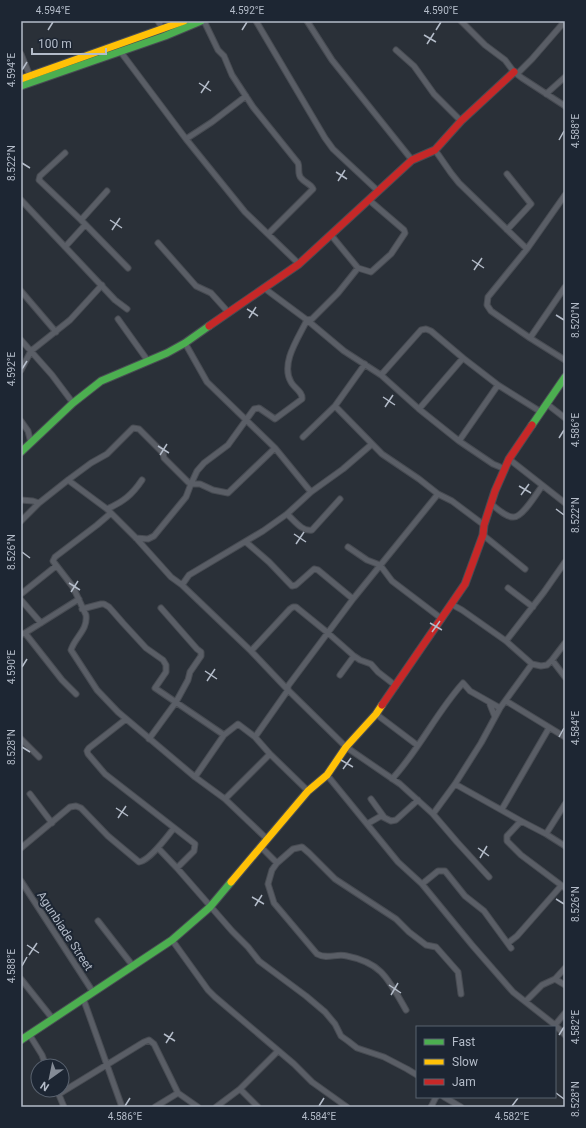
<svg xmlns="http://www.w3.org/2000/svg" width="586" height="1128" font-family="Roboto,sans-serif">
  <rect width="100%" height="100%" fill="#2a3038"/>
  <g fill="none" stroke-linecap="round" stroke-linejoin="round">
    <g stroke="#484c53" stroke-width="7">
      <path id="street" d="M158,21L163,30
        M204,21L218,50L224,56L232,75L253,107L298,163C300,168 297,174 301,178C305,183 311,184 313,189L268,234
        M256,21L325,138L333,149L378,191
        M307,21L332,60L412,160
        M461,21L485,45L505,60L514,72L522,78L565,106
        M396,50L414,66L434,94L461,121
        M120,51L186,139L245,212L299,264
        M21,54L30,76
        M517,74L532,59L565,21
        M546,94L565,77
        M186,139L212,122L246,96
        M435,150L451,173L459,183L527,249
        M65,153L40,176L39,180L81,220L128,268
        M507,174L531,204L507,230
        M565,195L527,249L488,297L487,305L491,311L530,338L565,360
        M21,200L115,300L127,309
        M81,220L107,191
        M331,235L358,268
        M158,243L196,286L211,293L229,313
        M65,247L85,225
        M264,288L307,320L344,351L381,375L419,409L459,441L493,464L505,469
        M21,291L56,332
        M118,319L148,361
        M530,338L565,287
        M21,340L52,375L73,403
        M185,343L207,382L275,448L311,492
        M21,370L31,351L70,320L102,285
        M381,375L421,330L426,329L431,331L463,358L498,385L541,412
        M547,404L565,418
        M335,406L382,454L419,479L438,494L452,501L484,525
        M419,409L463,358
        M21,421L28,431L31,443
        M303,437L335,406L365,364
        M459,441L498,385
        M509,459L565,503
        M68,480L107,509L136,538L171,577L182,585L251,651L288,690L346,747L400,784L433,814L457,842L489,877
        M21,500L33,501L39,503
        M491,504C497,508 505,517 513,517C522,518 537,493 542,486
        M107,509C123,502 132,495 142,480
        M111,513L97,525L55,557L53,561L73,587L86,615C88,630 75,637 71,650L97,690L118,712L195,777L225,799L267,839
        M287,514C294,520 302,532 312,530L340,499
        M21,521L39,503L68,480L91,463L107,454L133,428L139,429L163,453L164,458L188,482L191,484H200L213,490L228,493L275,448
        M483,535L525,569
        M136,538L148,539L154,536L186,497L191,484L197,471L204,463L228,445L254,409L259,408L275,419L302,399C303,392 294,388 291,382C280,363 299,337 307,320L312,319L338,293L358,268L371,272L391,254L405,233L404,230L369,200
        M246,542L269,562L292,586L296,585L314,569L318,570L353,599
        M348,547L367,560L380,565L392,581L442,619
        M182,585L189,575L263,531L287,514L311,492L343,469L372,444
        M508,588L533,607
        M21,594L56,566
        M21,600L41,623
        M451,604L462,610L506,641L532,664L541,666L547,665L552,660L565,677
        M82,609L101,604H104L109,607L123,623L146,648L163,660L166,665V672L155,688L224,735
        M25,633L62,680L76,694
        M21,634L25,633L79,599
        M506,641L544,592L565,562
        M251,651L290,609L293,607H296L328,633L354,656L360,660L371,664L378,672L396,686
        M552,660L565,643
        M340,675L354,656
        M506,701L565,737
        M489,702L495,717
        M376,714L417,745
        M126,719L89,748L87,751L88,754L105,774L195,844L194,851L177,868
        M255,737L288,690V686L353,599L438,494
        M21,739L39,757
        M149,739L176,702L188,680L190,672L201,656V652L197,649L161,608
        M327,775L398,862L422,884L472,945L513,992L555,1025L565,1035
        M195,777L224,735L238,724L255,737L270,754L308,791
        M392,779C419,750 436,713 463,683L470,691L500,708
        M455,784L521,821L507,836V841L521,855L565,888
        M30,794L52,823
        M225,799L270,754
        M371,799L384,817
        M502,809L549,728
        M433,814L455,784L481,743L500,708L532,664
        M521,821L546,834L565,846
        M367,824L381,816L391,821L396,820L418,800
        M546,834L565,804
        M261,847L277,863L272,870L268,884L274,903L317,954C328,960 336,953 347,956C383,963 389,981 406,1010
        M21,848L70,807L76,806L81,808L108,836L139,862C149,861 167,837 174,828
        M158,848L177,868L232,931L248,947L259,961L306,996L325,1012L335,1024L341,1036L348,1041L357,1048L384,1057L407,1069L417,1075
        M277,863L293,849L302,847L309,853L335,879L396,919L409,932L426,945L436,947L458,972L461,994
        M21,881L93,992
        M422,884L438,871H445L465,896L484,911L511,948
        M98,921L133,966
        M172,940L208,990L215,997L294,1064L312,1082L347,1107
        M508,943L517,936L561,886
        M21,979L52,1018
        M555,979L565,985
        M83,998L122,1107
        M526,1001L542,985L555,979L565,968
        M555,1025L565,1013
        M29,1034L42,1055L46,1066
        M57,1090L64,1107
        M59,1094L144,1042L149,1040L154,1044L178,1093
        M444,1097L461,1107
        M155,1107L178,1093L198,1107
        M216,1107L240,1089
        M258,1107L240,1089L278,1051
        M431,1107L436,1097"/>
    </g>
    <g stroke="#484c53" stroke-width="9">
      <path id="fast" d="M21,86L165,36L201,21
        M532,425L565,377
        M21,452L73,403L101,381L167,353L185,343L209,326
        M21,1040L172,940L210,907L231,882"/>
    </g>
    <g stroke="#484c53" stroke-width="9">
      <path id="slow" d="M21,79L184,21
        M231,882L308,791L327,775L346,747L376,714L382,705"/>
    </g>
    <g stroke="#484c53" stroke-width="9">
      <path id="jam" d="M209,326L299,264L412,160L435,150L461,121L514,72
        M382,705L465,584L483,535L484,525L495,491L509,459L532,425"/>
    </g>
    <use href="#street" stroke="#5a5e66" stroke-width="5"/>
    <use href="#fast" stroke="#4caf50" stroke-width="7"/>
    <use href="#slow" stroke="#ffc107" stroke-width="7"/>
    <use href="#jam" stroke="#c62828" stroke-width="7"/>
  </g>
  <path fill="none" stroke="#b4bcc9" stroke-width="1.5" d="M48,30L53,22M242,30L247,22M436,30L441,22M424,35L436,42M427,44L434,33M22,70L27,62M199,83L211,91M201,93L209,81M559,140L564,131M22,163L30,168M336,172L347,179M338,181L345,170M110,220L122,228M112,230L120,218M472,260L484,268M474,270L482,258M247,309L258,316M556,315L564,320M249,318L256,307M22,369L27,361M383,397L395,405M385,407L393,395M559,438L564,430M158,446L169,453M160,455L167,444M519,486L531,493M521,495L529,484M556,509L564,515M294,534L306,542M296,544L304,532M22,552L30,558M69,583L80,590M71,592L78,581M430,623L442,630M432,632L440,621M22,667L27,659M205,671L217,679M207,681L215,669M559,737L564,728M22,747L30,752M341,760L353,767M343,769L351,758M116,808L128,816M118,818L126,806M478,848L489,856M480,858L487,846M252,897L264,904M556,899L564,904M255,906L262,895M27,945L39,953M29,955L37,943M22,966L27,957M389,985L401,993M391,995L398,983M164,1034L175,1041M559,1035L564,1027M166,1043L173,1032M556,1093L564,1099M125,1106L130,1098M319,1106L324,1098M512,1106L518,1098"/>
  <g text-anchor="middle" stroke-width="4" stroke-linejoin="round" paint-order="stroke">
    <g font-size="12" fill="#b4bcc9" stroke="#1d2633">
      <text transform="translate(65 931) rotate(57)" y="4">Agunbiade Street</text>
    </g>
  </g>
  <rect width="586" height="1128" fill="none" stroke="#1d2633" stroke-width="44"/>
  <rect x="416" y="1026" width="140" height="72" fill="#1d2633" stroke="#59626f"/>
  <rect x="424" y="1039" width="20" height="6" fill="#4caf50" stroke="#59626f"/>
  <text x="452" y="1046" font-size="12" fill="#b4bcc9">Fast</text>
  <rect x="424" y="1059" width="20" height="6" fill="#ffc107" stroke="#59626f"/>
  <text x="452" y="1066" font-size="12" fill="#b4bcc9">Slow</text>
  <rect x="424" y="1079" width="20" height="6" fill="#c62828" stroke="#59626f"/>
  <text x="452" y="1086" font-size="12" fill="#b4bcc9">Jam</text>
  <g transform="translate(50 1078) rotate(213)"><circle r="19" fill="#1d2633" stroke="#59626f"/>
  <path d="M0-3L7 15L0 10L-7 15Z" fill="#848b96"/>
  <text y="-6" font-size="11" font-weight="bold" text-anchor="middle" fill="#b4bcc9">N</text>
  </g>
  <path d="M32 48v6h74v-6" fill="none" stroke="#b4bcc9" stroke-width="2"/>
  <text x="38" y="48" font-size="12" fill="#b4bcc9" stroke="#1d2633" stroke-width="3" paint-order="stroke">100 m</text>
  <rect x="22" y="22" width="542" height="1084" fill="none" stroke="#b4bcc9" stroke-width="1.5"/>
  <g font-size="10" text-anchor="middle" fill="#b4bcc9">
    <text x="53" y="14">4.594°E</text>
    <text x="247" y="14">4.592°E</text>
    <text x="441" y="14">4.590°E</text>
    <text transform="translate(11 70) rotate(-90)" y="4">4.594°E</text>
    <text transform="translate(575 131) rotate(-90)" y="4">4.588°E</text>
    <text transform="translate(11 163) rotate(-90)" y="4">8.522°N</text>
    <text transform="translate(575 320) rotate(-90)" y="4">8.520°N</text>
    <text transform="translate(11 369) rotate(-90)" y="4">4.592°E</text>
    <text transform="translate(575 430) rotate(-90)" y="4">4.586°E</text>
    <text transform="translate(575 515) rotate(-90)" y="4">8.522°N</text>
    <text transform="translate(11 552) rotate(-90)" y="4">8.526°N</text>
    <text transform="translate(11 667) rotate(-90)" y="4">4.590°E</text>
    <text transform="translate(575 728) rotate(-90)" y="4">4.584°E</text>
    <text transform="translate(11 747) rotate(-90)" y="4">8.528°N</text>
    <text transform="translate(575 904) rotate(-90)" y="4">8.526°N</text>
    <text transform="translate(11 966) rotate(-90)" y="4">4.588°E</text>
    <text transform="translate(575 1027) rotate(-90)" y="4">4.582°E</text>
    <text transform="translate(575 1099) rotate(-90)" y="4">8.528°N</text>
    <text x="125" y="1120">4.586°E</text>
    <text x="319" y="1120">4.584°E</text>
    <text x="512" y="1120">4.582°E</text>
  </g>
</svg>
